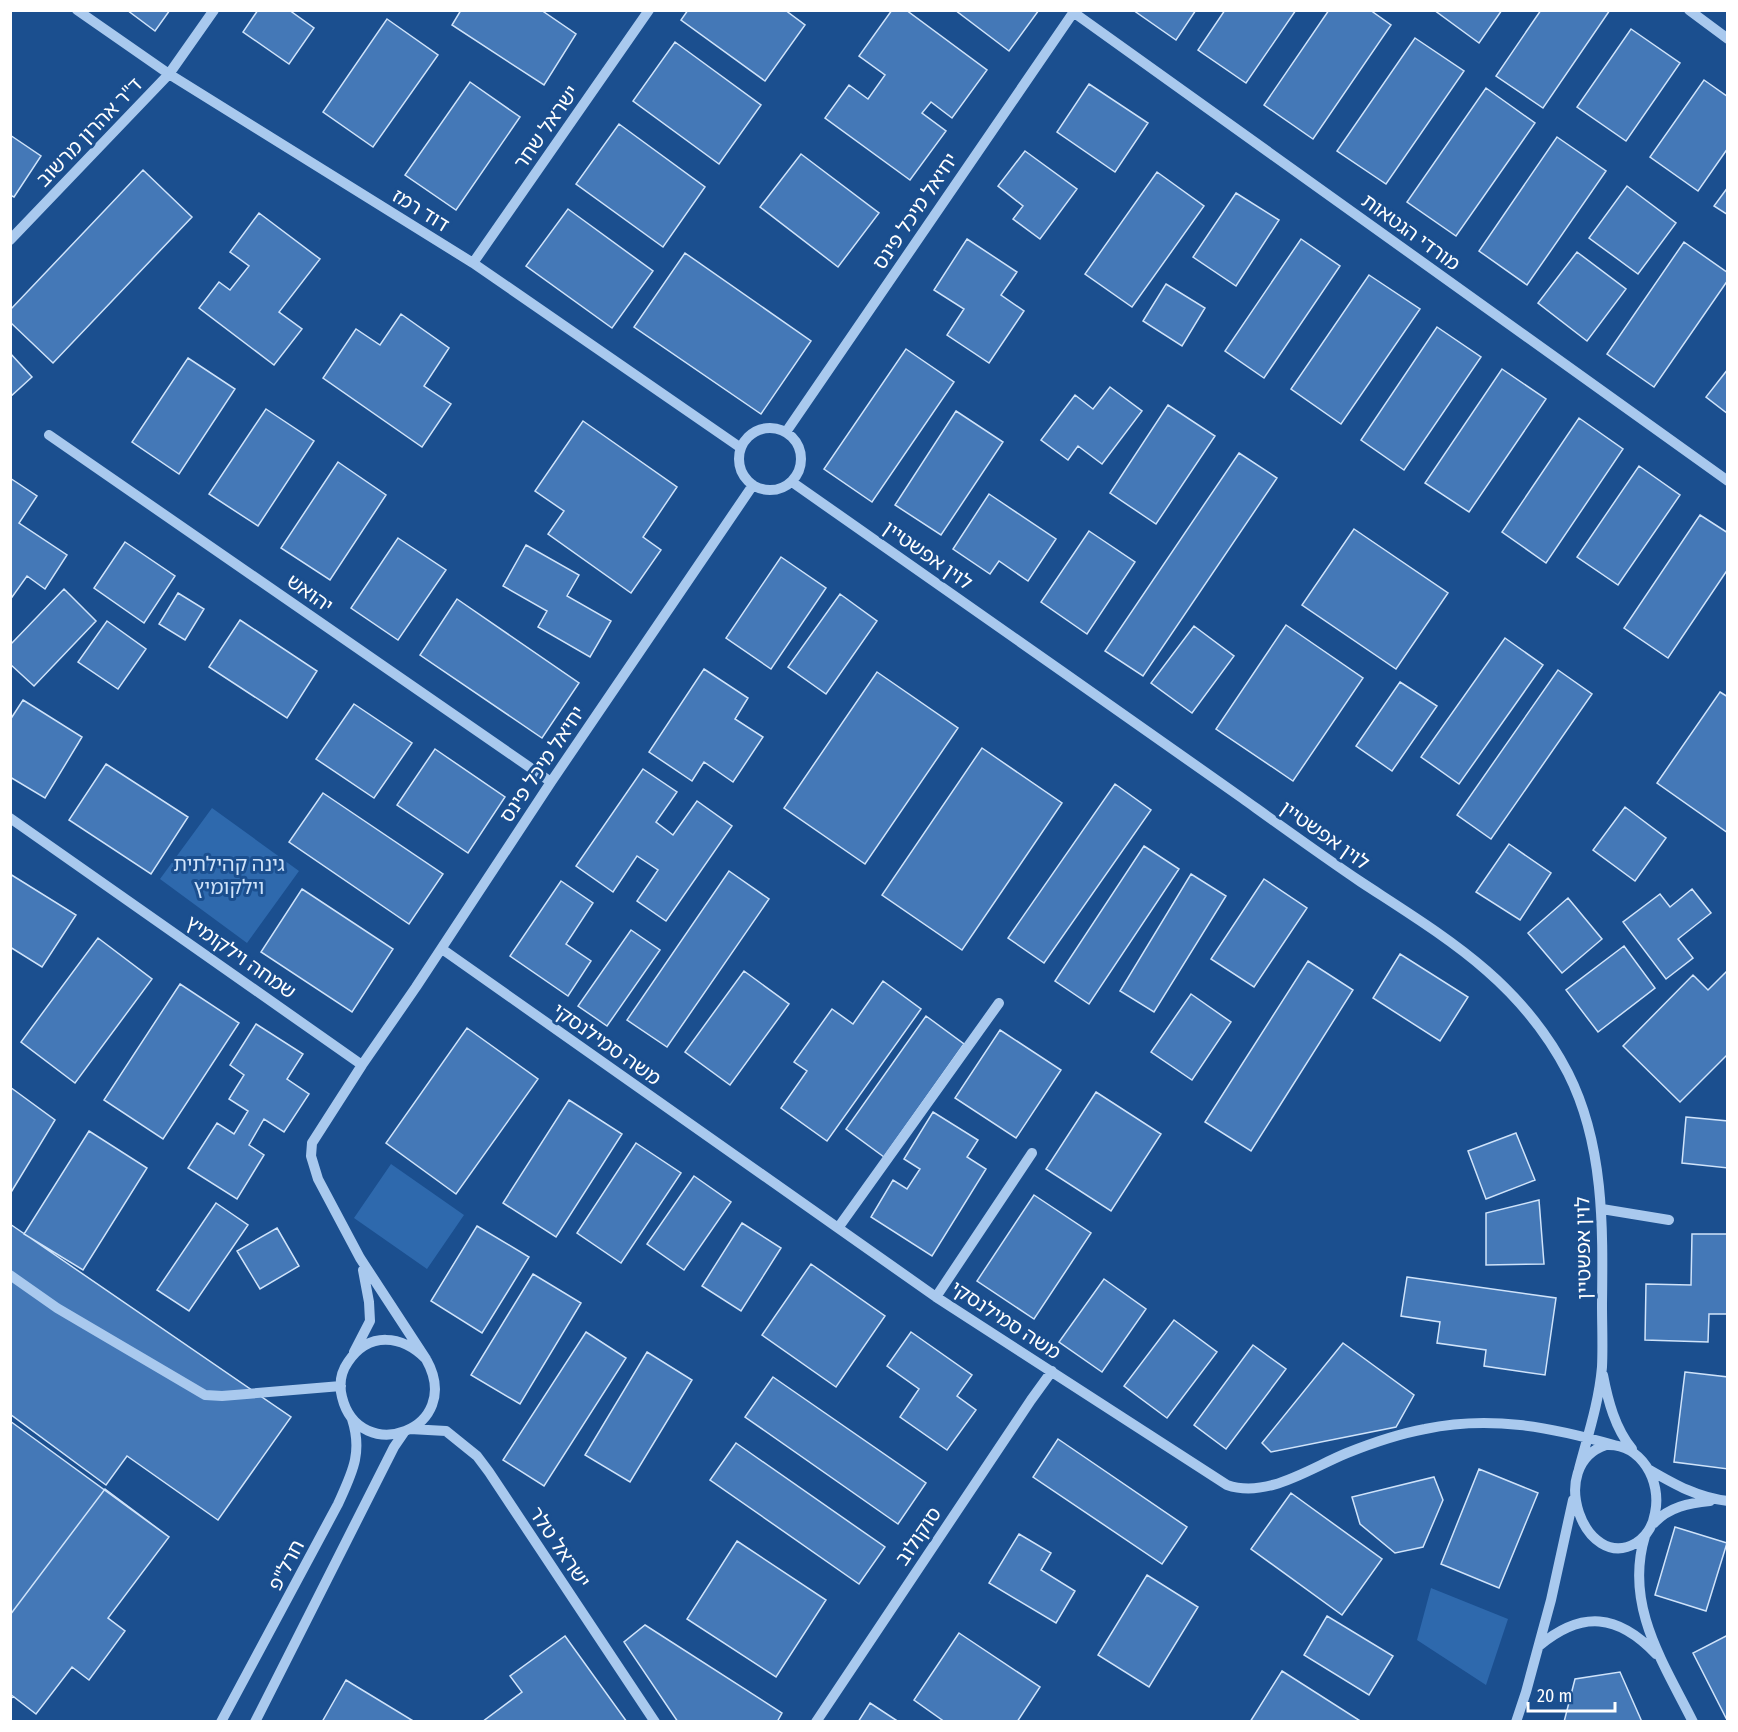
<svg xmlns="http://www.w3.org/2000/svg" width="1738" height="1732" font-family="'Fira Sans Condensed','Noto Sans Hebrew',sans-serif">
  <rect width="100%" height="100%" fill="#1b4f8f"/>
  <path fill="#2e69ad" d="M212,808L299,871L247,943L160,879Z
    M391,1164L464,1215L427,1269L354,1218Z
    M1431,1588L1508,1619L1486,1685L1417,1640Z"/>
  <path fill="#4478b7" stroke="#cfe3fa" stroke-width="1.5" d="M127,10H170L155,31Z
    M258,10H289L314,28L289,64L243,32Z
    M461,10H541L576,34L544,85L452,25Z
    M688,10H785L805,25L765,81L681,20Z
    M892,10H906L987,70L952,118L931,102L922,113L946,131L910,180L825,118L849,85L868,99L885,75L859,56Z
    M955,10H1039L1009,51Z
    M1133,10H1196L1176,40Z
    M1225,10H1296L1246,83L1198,50Z
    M1329,10H1370L1391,25L1313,139L1264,105Z
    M1434,10H1502L1479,43Z
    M1541,10H1610L1543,108L1496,76Z
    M387,19L438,55L373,147L323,112Z
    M1631,29L1680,63L1626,141L1577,107Z
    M1415,38L1464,71L1386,184L1337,151Z
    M675,42L761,105L719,164L633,101Z
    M1704,80L1728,97V148L1698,191L1650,157Z
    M470,82L520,117L456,210L405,175Z
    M1089,84L1148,123L1115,172L1057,132Z
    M1486,88L1535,123L1456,236L1407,202Z
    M619,124L705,187L663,247L576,184Z
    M10,135L41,156L14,197L10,195Z
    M1557,137L1606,171L1527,285L1479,251Z
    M1025,151L1077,189L1040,239L1013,219L1023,206L998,186Z
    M801,154L879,213L838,267L760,207Z
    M143,170L192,217L53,363L10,322V310Z
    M1157,172L1204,206L1132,307L1085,274Z
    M1627,186L1676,223L1638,274L1589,238Z
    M1728,187V215L1714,206Z
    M1236,193L1279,220L1236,286L1193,257Z
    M568,209L653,271L612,328L526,266Z
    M259,213L320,259L279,312L302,329L274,365L199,308L219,282L230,290L249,266L230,252Z
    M967,239L1017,272L1001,295L1024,311L989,363L947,335L964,309L934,290Z
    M1301,239L1340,266L1264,378L1225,351Z
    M1684,242L1728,273V280L1654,387L1607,354Z
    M1577,252L1626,289L1587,341L1538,303Z
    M685,253L811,341L761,414L634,327Z
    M1369,275L1420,309L1341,424L1291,389Z
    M1166,284L1205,308L1182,346L1143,321Z
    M401,314L449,348L424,386L451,404L422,447L323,378L356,329L380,345Z
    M1437,327L1481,357L1404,470L1361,440Z
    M906,349L954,382L872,502L824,469Z
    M10,353L32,377L10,397Z
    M188,358L235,389L179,474L132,442Z
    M1502,369L1546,399L1469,512L1425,483Z
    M1728,369V414L1706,397Z
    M1110,387L1142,411L1102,464L1078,446L1068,460L1041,440L1075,395L1093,409Z
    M1168,405L1215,436L1156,524L1110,493Z
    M266,409L314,441L258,526L209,494Z
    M956,411L1003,442L941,535L895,505Z
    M1579,418L1623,449L1546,563L1502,532Z
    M583,421L677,487L643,537L661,550L631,593L548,534L564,511L535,491Z
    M1239,453L1277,478L1143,676L1105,651Z
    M338,462L386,495L330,580L281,548Z
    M1639,466L1680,495L1618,585L1577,557Z
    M10,478L37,496L19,523L67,555L45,589L27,576L10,600Z
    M989,494L1056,539L1028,581L999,561L990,574L953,549Z
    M1700,515L1728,533V569L1668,658L1624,628Z
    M1354,529L1448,593L1396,669L1302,605Z
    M1089,531L1135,562L1087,634L1041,602Z
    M398,538L446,570L398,640L351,608Z
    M125,542L175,576L144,623L94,588Z
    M526,545L579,575L567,596L611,621L590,657L538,627L547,611L503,586Z
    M781,557L826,588L771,669L726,638Z
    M64,589L96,621L34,686L10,664V645Z
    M178,593L204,609L185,640L159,624Z
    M840,594L877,621L826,694L788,667Z
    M457,599L579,683L542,738L420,655Z
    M240,620L317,671L287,718L209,667Z
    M107,621L146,649L118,689L78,662Z
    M1286,625L1363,678L1293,781L1216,729Z
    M1194,626L1234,656L1192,713L1151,683Z
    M1505,638L1543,665L1459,784L1421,757Z
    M704,669L748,698L735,719L763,737L733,782L704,762L692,781L649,752Z
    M1558,670L1592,694L1491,839L1457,815Z
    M877,672L958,728L865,864L784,808Z
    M1400,682L1437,706L1392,771L1356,746Z
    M1720,692L1728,697V833L1657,783Z
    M23,700L82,737L45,798L10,777V720Z
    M354,704L412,743L374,798L316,759Z
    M982,748L1062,803L962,950L882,895Z
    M435,749L505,797L468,853L397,805Z
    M106,764L188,817L151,874L69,820Z
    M643,769L677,792L656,822L673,835L697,801L732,826L666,921L637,901L658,870L637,856L613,892L576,866Z
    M1115,784L1151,810L1044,963L1008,938Z
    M323,793L443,874L409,924L289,842Z
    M1625,807L1666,838L1635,881L1593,850Z
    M1509,844L1551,873L1520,920L1476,892Z
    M1144,846L1179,869L1089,1004L1055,981Z
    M729,871L769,899L667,1047L627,1020Z
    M10,874L76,915L42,967L10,947Z
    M1191,874L1226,896L1154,1012L1120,991Z
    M1264,879L1307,908L1254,987L1211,959Z
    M561,881L593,903L566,944L591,961L568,996L510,956Z
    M302,889L393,949L352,1012L261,952Z
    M1692,889L1711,913L1678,939L1693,958L1666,979L1623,922L1660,894L1670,907Z
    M1568,898L1602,939L1562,973L1528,933Z
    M631,930L660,950L607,1026L578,1006Z
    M98,938L152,979L75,1083L21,1042Z
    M1624,946L1655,988L1598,1032L1566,990Z
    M1400,954L1468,997L1440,1041L1373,998Z
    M1308,961L1353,990L1251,1151L1205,1122Z
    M1728,970V1054L1680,1102L1623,1046L1693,975L1708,990Z
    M744,971L789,1004L730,1085L685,1052Z
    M883,981L921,1009L827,1141L781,1108L807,1071L794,1062L832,1009L853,1024Z
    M180,984L239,1023L163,1139L104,1100Z
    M1191,994L1231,1022L1192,1080L1151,1052Z
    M926,1016L964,1044L884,1157L846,1129Z
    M256,1024L303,1054L287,1079L309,1094L284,1132L264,1119L249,1145L264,1155L237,1199L188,1168L217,1123L234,1134L248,1111L229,1099L244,1075L230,1065Z
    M467,1028L538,1079L456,1194L386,1143Z
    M1000,1030L1061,1070L1016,1138L955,1098Z
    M10,1087L55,1120L10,1194Z
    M1096,1092L1161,1134L1111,1211L1046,1169Z
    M569,1100L622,1134L556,1237L503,1203Z
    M933,1112L978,1140L967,1157L986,1169L932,1256L871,1217L893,1180L907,1189L920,1169L904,1159Z
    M1686,1117L1728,1121V1168L1682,1163Z
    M89,1131L147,1168L83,1270L24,1234Z
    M1516,1133L1535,1180L1486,1199L1468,1151Z
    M636,1143L681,1173L621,1263L577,1233Z
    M694,1176L731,1202L684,1270L647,1244Z
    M1034,1195L1091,1233L1034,1319L977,1281Z
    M1539,1200L1544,1264L1486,1265V1213Z
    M216,1203L248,1225L189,1311L157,1290Z
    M742,1223L781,1248L741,1311L702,1286Z
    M10,1224L291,1417L218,1520L127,1456L106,1485L10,1414Z
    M477,1226L529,1257L482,1333L431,1301Z
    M277,1228L299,1266L260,1289L237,1251Z
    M1692,1234H1728V1314H1709L1708,1342L1645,1340L1646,1284L1691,1285Z
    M811,1264L885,1316L836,1387L762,1335Z
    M533,1274L581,1303L520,1404L471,1375Z
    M1407,1277L1556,1298L1545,1375L1484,1366L1486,1350L1437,1343L1440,1322L1401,1316Z
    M1104,1279L1146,1309L1102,1372L1059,1342Z
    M1174,1320L1217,1352L1167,1418L1124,1386Z
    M586,1332L626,1358L544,1486L503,1460Z
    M911,1332L972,1375L957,1396L976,1410L947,1450L900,1417L919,1389L887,1366Z
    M1343,1343L1414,1395L1396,1427L1271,1452L1262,1443Z
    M1253,1345L1286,1369L1226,1449L1194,1425Z
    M647,1352L692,1380L630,1482L585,1455Z
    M1685,1372L1728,1377V1469L1674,1462Z
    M773,1377L926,1483L898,1524L745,1417Z
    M10,1421L169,1537L108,1618L125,1631L89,1680L72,1667L36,1714L10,1694Z
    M1058,1439L1187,1527L1162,1564L1033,1477Z
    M736,1443L885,1547L859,1584L710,1480Z
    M1479,1469L1538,1493L1499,1588L1441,1564Z
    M1434,1477L1443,1500L1423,1547L1395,1553L1360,1524L1352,1497Z
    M105,1489L169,1537L108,1618L125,1631L89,1680L72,1667L36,1714L14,1697L10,1698V1615Z
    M1291,1493L1382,1559L1342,1615L1251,1549Z
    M1675,1527L1727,1543L1706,1611L1655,1595Z
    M1019,1534L1051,1553L1041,1570L1075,1591L1056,1623L989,1583Z
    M737,1541L826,1600L776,1677L687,1619Z
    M1147,1575L1198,1607L1149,1687L1098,1655Z
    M1327,1616L1393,1656L1369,1695L1304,1655Z
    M645,1625L782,1713L777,1722H678L624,1642Z
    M959,1633L1040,1687L1017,1722H945L914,1700Z
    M1728,1635V1717L1726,1718L1693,1653Z
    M565,1636L627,1722H482L522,1692L510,1676Z
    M1282,1671L1362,1722H1250Z
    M1620,1672L1642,1722H1564L1575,1679Z
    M346,1680L354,1685L415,1722H322Z
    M870,1703L899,1722H858Z"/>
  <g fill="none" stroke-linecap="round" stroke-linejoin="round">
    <path stroke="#a9c9ee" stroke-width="10" d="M77,10L169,74L473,263L741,448
      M1689,10L1728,39
      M1073,12L1728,481
      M10,240L169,74L214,10
      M473,263L649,10
      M739 459a31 31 0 1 1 62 0a31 31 0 1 1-62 0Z
      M786,432L1075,10
      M49,435L551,782
      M792,482C942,586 1092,693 1242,798C1281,826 1321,855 1361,882C1445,937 1520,980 1568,1073C1604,1144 1603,1226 1602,1304C1602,1325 1603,1346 1602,1367C1599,1402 1588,1435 1579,1469
      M10,818L362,1065
      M442,949L936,1297L1227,1485C1267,1499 1310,1468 1347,1453C1372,1443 1398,1434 1425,1429C1490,1415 1551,1427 1614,1445
      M1602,1209L1669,1220
      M838,1228L999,1003
      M10,1275L57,1308L205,1395L222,1396L341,1386
      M936,1297L1032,1153
      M354,1352L370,1321L369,1302L363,1270
      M426,1359C402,1335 369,1331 348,1362C341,1372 339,1385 342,1397C359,1467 466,1430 426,1359L360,1258L318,1179L311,1156L312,1143L362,1065L416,987L551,782L753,485
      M1603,1375C1608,1401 1615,1428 1632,1449
      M410,1429L446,1431L477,1456L489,1472L655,1722
      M1606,1445C1641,1443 1662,1481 1655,1513C1653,1525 1647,1536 1636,1543C1585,1573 1545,1465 1606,1445Z
      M1648,1469C1674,1484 1698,1498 1728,1501
      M1654,1523C1669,1507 1689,1503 1710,1501
      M1645,1536C1624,1605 1663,1662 1693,1722
      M1539,1646C1582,1610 1618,1614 1656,1654
      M221,1722L338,1504C352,1473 363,1453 352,1419
      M255,1722L394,1447L405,1431
      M816,1722L1031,1400L1052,1371
      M1516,1722L1526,1692L1551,1600L1573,1500"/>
  </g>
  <g text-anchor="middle" stroke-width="6" stroke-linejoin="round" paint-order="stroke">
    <g font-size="20" fill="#fff" stroke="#1b4f8f">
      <text transform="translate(546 127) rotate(-55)" y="7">ישראל שחר</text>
      <text transform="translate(89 132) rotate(-46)" y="7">ד"ר אהרון מרשוב</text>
      <text transform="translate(421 210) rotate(32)" y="7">דוד רמז</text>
      <text transform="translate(915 211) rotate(-56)" y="7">יחיאל מיכל פינס</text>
      <text transform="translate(1411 232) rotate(36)" y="7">מורדי הגטאות</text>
      <text transform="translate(928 555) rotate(35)" y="7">לוין אפשטיין</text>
      <text transform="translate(310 593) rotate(35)" y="7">יהואש</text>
      <text transform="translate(542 764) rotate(-56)" y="7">יחיאל מיכל פינס</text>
      <text transform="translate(1325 835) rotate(35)" y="7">לוין אפשטיין</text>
      <text transform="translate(241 957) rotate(35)" y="7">שמחה וילקומיץ</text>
      <text transform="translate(607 1044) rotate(35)" y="7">משה סמילנסקי</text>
      <text transform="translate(1583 1248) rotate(-91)" y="7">לוין אפשטיין</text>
      <text transform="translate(1006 1320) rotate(33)" y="7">משה סמילנסקי</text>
      <text transform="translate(918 1536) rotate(-56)" y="7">סוקולוב</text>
      <text transform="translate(560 1547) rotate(56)" y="7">ישראל טלר</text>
      <text transform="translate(286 1565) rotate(-62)" y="7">חרל"פ</text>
    </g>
    <g font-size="20" fill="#cfe3fa" stroke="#1b4f8f">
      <text x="229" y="871">גינה קהילתית<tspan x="229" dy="23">וילקומיץ</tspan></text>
    </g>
  </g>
  <rect width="1738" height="1732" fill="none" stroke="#ffffff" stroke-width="24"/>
  <path d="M1528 1702v9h87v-9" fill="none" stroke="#ffffff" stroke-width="3"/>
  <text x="1537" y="1702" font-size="18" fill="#ffffff" stroke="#1b4f8f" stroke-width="4.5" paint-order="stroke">20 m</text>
</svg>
